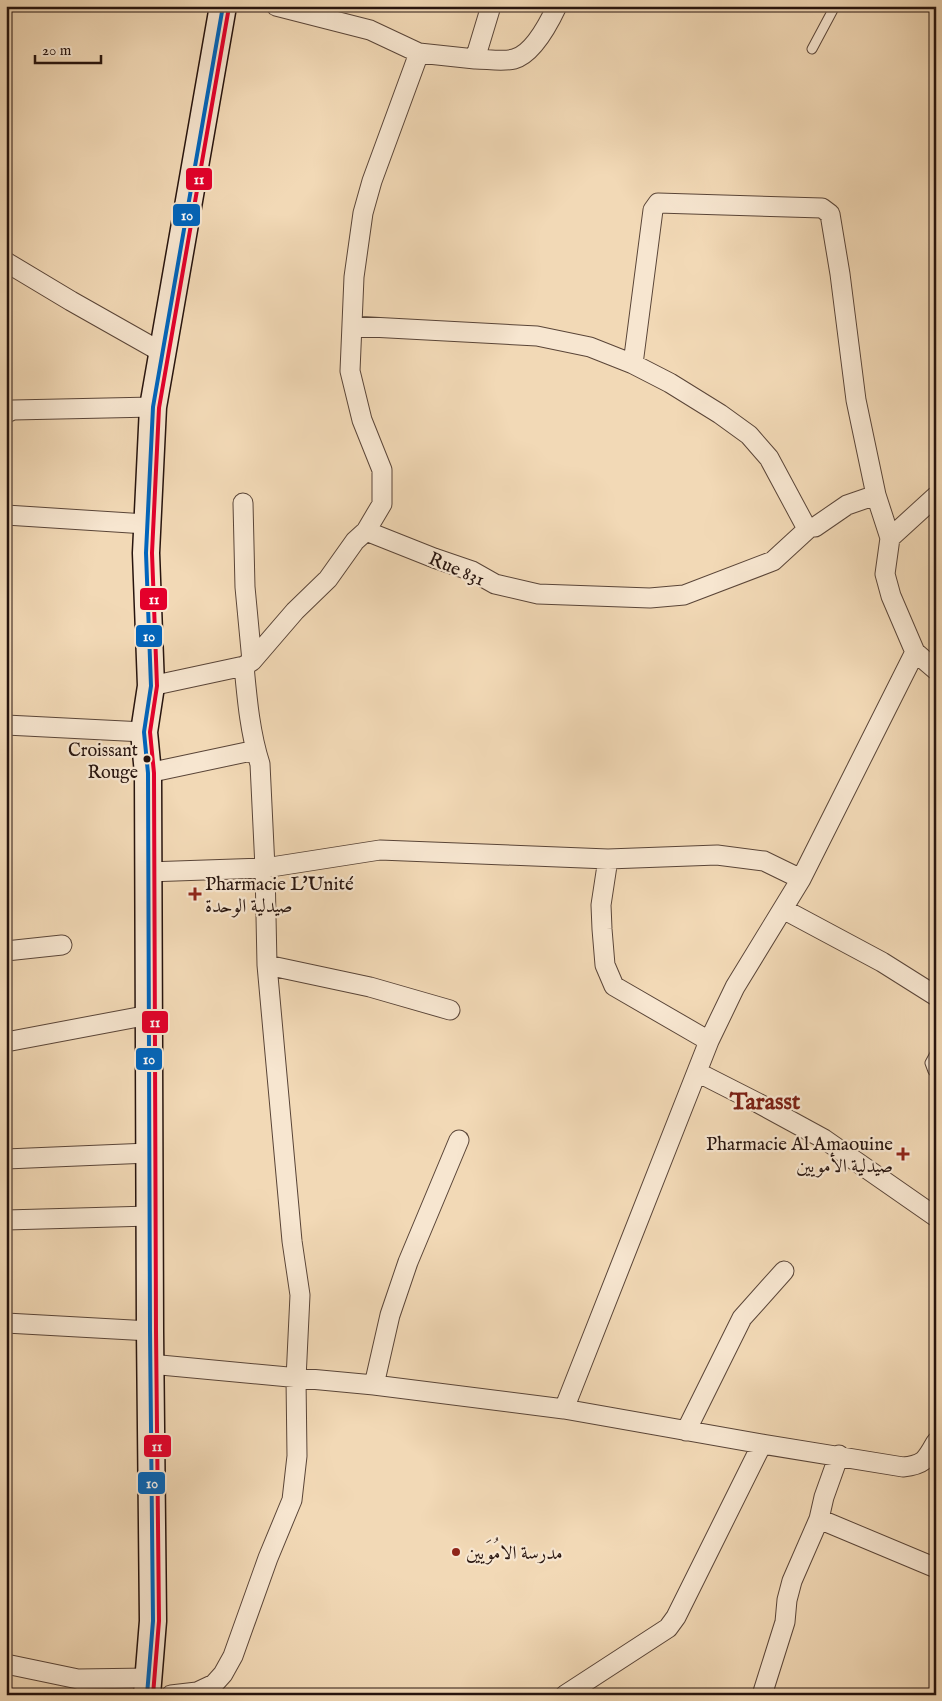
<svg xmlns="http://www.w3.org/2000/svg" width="942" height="1701" font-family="'IM FELL English',Amiri,serif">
  <rect width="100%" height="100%" fill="#f2d9b6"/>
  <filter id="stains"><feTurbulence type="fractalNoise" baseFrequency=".004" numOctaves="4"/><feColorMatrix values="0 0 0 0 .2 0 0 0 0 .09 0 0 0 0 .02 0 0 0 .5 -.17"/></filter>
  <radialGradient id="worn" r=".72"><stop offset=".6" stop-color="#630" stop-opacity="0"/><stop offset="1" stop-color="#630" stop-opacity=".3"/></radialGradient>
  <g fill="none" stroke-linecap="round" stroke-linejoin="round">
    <g stroke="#5a4538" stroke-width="11">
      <path id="lane" d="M812,49L835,6
        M936,1052L930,1063L933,1071L936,1072"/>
    </g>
    <g stroke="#5a4538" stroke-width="21">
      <path id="street" d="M276,6L370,30L419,53L372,181L363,213L354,277L350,371L362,420L382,470V504L366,531
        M419,53L475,59L491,6
        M475,59C487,59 503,62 514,59C533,54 549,23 557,6
        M6,262L71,301L163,353
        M352,326L537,336L590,347L633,364L670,383L720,414L749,435L769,458L805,525L810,527H815L847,505L876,495L890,538
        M633,364L653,210L658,203L822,208L830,214L840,274L856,400L876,495
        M6,413L13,410L153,407
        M936,496L890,538L885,574L891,596L915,652L936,670
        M243,503L245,587L252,661
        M6,515L146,524
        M151,686L244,666L252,661L295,611L328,579L355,541L366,531L434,558L472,571L495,584L538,594L650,598L684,595L773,561L810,527
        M6,725L144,732
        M148,773L256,750
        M608,859L601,905L602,929L605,965L614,986L709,1041
        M147,872L265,868L380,850L608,859L717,855L764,861L801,879
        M783,909L882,962L936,996
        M6,951L62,945
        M267,965L370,987L450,1010
        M6,1042L149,1015
        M697,1072L758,1103L824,1139L936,1217
        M6,1159L149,1153
        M6,1220L150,1216
        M6,1323L150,1331
        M150,1364L374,1385L564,1409L762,1444L903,1467C924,1465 926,1460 936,1442
        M374,1385L390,1315L408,1262L459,1140
        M564,1409L709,1041L735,987L801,879L915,652
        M686,1431L742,1318L784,1271
        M839,1455L824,1497L819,1519L936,1568
        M6,1664L78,1679L149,1678
        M171,1695L197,1692L214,1684L223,1674L233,1656L268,1558L292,1500L297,1456L296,1379L300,1295L292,1241L267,965L265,868L260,764C250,733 247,698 244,666
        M565,1695L668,1628L676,1617L762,1444
        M762,1695L785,1622L787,1600L792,1581L819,1519"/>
    </g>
    <g stroke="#27140e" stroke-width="29">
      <path id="secondary" d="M147,1695L153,1621L150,1331L148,773L144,732L151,686L146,553L153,407L223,6"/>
    </g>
    <use href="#lane" stroke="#f7e6d0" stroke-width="9"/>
    <use href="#street" stroke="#f7e6d0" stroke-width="19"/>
    <use href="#secondary" stroke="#f7e6d0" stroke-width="26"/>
    <g stroke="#f7e6d0" stroke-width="8">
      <path id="bus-1" d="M147,1695L153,1621L150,1331L148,773L144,732L151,686L146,553L153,407L223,6"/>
    </g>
    <g stroke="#f7e6d0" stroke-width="8">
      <path id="bus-2" d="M153,1695L159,1621L156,1331L154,773L150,732L157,686L152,553L159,408L229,7"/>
    </g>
    <use href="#bus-1" stroke="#0065bd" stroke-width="4"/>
    <use href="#bus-2" stroke="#e4002b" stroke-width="4"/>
  </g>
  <circle fill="#27140e" stroke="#f7e6d0" stroke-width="2" cx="147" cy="759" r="4.5"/>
  <g fill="#8f2418" stroke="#f7e6d0" stroke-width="2">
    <path d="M192.5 886.5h5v5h5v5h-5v5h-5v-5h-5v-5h5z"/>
    <path d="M900.5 1146.5h5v5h5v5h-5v5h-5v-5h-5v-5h5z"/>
    <circle cx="456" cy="1552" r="5"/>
  </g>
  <g text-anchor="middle" stroke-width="4.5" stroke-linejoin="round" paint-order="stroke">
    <g font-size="18" fill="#27140e" stroke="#f7e6d0" text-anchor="end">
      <text x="138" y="756">Croissant<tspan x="138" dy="22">Rouge</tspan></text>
    </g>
    <g font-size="19" fill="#27140e" stroke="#f7e6d0">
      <text transform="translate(457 568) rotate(23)" y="7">Rue 831</text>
    </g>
    <g font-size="19" fill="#27140e" stroke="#f7e6d0" text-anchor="start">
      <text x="205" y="890">Pharmacie L'Unité<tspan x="205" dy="22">صيدلية الوحدة</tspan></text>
      <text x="893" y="1150" text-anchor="end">Pharmacie Al Amaouine<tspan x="893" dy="22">صيدلية الأمويين</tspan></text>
      <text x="466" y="1559">مدرسة الامُوَيين</text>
    </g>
    <g font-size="24" font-weight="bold" fill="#7a1f14" stroke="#f7e6d0">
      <text x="765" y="1109">Tarasst</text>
    </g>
  </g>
  <g stroke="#f7e6d0" stroke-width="2">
    <rect x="185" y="167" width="28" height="24" rx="5" fill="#e4002b"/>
    <rect x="172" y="203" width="29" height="24" rx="5" fill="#0065bd"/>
    <rect x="139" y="587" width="29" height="24" rx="5" fill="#e4002b"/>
    <rect x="135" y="624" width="28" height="24" rx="5" fill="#0065bd"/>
    <rect x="141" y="1010" width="28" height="24" rx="5" fill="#e4002b"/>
    <rect x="135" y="1047" width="28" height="24" rx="5" fill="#0065bd"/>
    <rect x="143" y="1434" width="29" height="24" rx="5" fill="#e4002b"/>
    <rect x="137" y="1471" width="29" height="24" rx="5" fill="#0065bd"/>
  </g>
  <g font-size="14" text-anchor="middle" font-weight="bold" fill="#fff">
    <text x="199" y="184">11</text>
    <text x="187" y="220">10</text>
    <text x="154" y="604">11</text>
    <text x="149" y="641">10</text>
    <text x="155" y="1027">11</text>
    <text x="149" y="1064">10</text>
    <text x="157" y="1451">11</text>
    <text x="152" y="1488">10</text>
  </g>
  <rect width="942" height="1701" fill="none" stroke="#f2d9b6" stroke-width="25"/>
  <rect x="8" y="8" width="927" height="1686" fill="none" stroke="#27140e" stroke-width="2.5"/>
  <rect x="12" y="12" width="917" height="1676" fill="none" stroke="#27140e"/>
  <path d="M35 55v8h66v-8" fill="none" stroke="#27140e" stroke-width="2.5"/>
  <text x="42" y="55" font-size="15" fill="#27140e" stroke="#f7e6d0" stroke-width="4" paint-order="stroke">20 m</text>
  <rect width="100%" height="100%" filter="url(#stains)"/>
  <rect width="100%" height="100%" fill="url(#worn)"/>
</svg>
